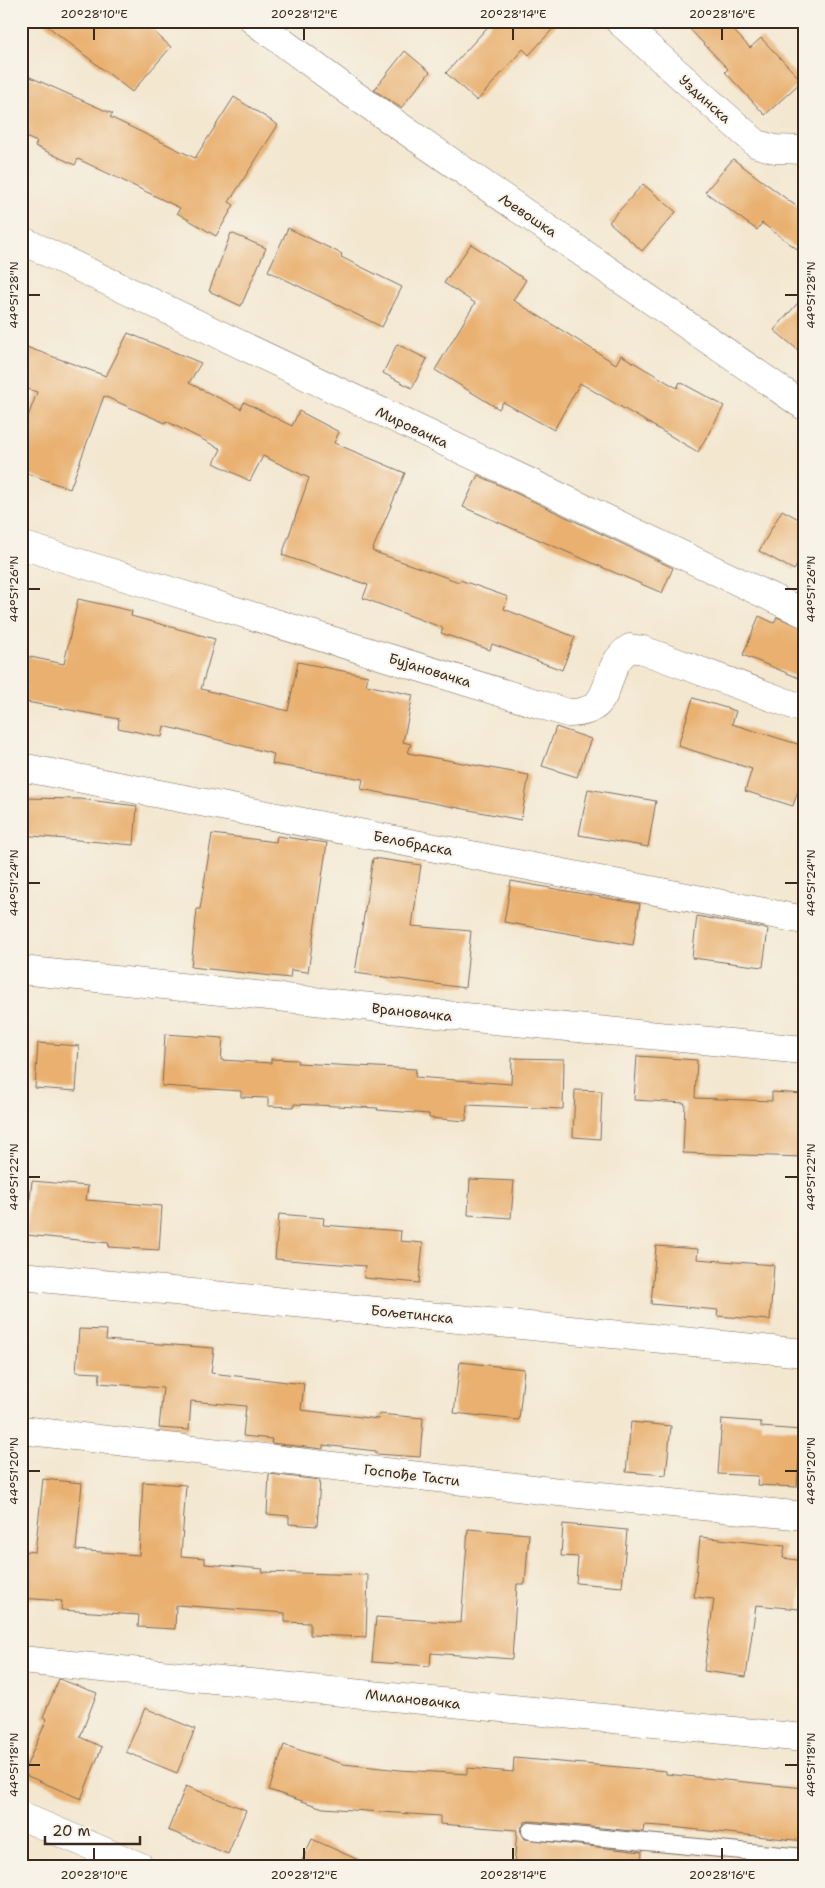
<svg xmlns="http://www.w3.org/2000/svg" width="825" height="1888" font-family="'Shantell Sans',sans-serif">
  <rect width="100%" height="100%" fill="#f7f3e8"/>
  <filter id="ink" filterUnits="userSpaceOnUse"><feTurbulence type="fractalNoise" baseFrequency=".02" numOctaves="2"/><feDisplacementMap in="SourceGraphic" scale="10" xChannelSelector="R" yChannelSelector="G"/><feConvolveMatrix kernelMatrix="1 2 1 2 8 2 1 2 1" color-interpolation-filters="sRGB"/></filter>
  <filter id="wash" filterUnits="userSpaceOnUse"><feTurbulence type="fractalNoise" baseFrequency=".0096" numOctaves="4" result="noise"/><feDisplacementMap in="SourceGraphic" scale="20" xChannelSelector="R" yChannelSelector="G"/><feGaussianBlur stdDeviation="1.12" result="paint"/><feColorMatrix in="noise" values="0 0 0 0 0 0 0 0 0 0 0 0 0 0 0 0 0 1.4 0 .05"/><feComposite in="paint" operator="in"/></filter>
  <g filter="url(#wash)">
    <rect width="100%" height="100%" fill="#f3e7d0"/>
    <g id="blocks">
      <path fill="#e9b06f" d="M41,21H142L171,47L132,92Z
        M493,21H560L529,55L523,49L477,101L446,73Z
        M682,21H725L750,48L761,38L802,81L765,115L725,72L728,69Z
        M405,51L430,72L401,108L374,90Z
        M21,73L113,114L110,117L195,158L234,97L278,125L229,202L234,205L216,236L177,213L180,208L78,159L75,165L35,146L37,142L21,135Z
        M733,159L804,212V254L762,223L757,230L705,192Z
        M643,184L676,212L642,251L609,222Z
        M288,228L342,254L341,257L402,287L382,327L268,271Z
        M231,233L266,248L241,306L209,291Z
        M471,244L526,280L513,300L616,364L621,355L677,388L680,382L724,406L698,452L580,383L554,430L503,402L499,409L435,370L475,303L444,283Z
        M804,296V355L774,330Z
        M128,333L201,363L189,383L241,409L244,402L292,426L299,411L339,432L334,443L405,473L372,551L459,582L460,580L508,597L504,609L575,637L562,670L492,644L490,650L441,633L443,628L363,598L368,585L282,555L309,478L263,456L250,481L214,463L221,449L166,421L165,423L104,396L70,489L21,471V436L37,392L21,387V345L106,376Z
        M397,344L427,359L412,388L383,373Z
        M478,475L673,568L662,593L463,507Z
        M782,510L804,522V552L794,570L759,551Z
        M78,599L132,611L131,616L215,639L201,689L288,711L298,662L368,676L366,685L413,695L403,742L411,744L408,753L529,775L521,820L361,789L363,779L272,764L274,754L164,726L162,737L118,728L119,719L21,701V655L64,664Z
        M759,616L774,623L777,617L804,628V680L743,655Z
        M693,698L736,711L732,724L804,746V772L793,806L745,791L752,769L678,746Z
        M556,727L591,739L577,777L542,766Z
        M588,789L656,801L648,847L579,835Z
        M21,798L80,799L137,806L134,845L21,835Z
        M212,834L276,842L277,836L327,843L308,972L291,970L290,978L191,967L197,909H200Z
        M373,858L421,865L412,926L471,931L465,988L355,973Z
        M511,881L640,904L633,945L504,922Z
        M697,916L768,929L763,967L692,958Z
        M165,1034L223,1038L221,1060L271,1063V1059L298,1060L297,1063L416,1069L415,1077L511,1084L512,1058L564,1059L563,1109L467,1105L466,1121L429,1118V1114L377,1110L378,1108L294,1104V1107L268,1106V1098L241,1097V1091L162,1086Z
        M38,1043L79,1046L76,1091L35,1088Z
        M637,1056L697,1060L695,1098L772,1101V1092L804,1094V1157L683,1153L685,1103L634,1100Z
        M575,1090L602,1091L600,1139L573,1137Z
        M470,1179L514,1181L511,1218L468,1215Z
        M32,1181L88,1186L86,1200L162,1206L159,1250L108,1247L109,1243L26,1235Z
        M279,1214L324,1218L323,1225L401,1231L400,1241L423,1243L419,1283L364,1278L365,1266L275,1259Z
        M656,1246L698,1249L697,1259L774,1265L770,1320L717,1316L718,1310L651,1304Z
        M79,1329L107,1330L106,1340L214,1348L211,1373L304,1384L301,1410L378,1419L379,1414L423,1418L420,1457L376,1454V1451L323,1445V1449L271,1443L272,1439L243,1436L246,1406L191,1401L189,1430L159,1428L163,1388L99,1383L100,1373L76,1372Z
        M460,1362L524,1369L519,1420L454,1413Z
        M722,1419L761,1422V1427L801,1430L797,1487L757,1485L758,1476L718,1474Z
        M631,1422L671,1426L666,1475L626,1472Z
        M269,1474L320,1480L317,1526L289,1524V1516L267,1514Z
        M43,1479L82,1483L76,1550L139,1555L143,1482L186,1485L181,1556L205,1558V1564L263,1569L262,1572L368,1575L366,1637L310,1635V1623L285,1622V1613L176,1605L175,1629L138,1627L139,1615L61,1610L62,1601L21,1598V1551L35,1552Z
        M563,1524L627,1530L622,1587L576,1583L578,1557L561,1556Z
        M468,1529L529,1534L525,1584H517L512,1659L431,1653L430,1666L372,1662L376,1617L461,1623Z
        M700,1537L785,1546L783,1558L804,1561L799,1609L756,1605L746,1677L704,1671L714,1599L694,1597Z
        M59,1679L97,1693L80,1737L102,1747L81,1799L23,1774L47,1719L43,1717Z
        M145,1708L195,1729L177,1773L126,1752Z
        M284,1745L343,1764L400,1770L467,1774V1768L513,1772L514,1758L666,1771V1774L804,1788V1841L661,1826L644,1825L643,1832L530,1821L525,1822L520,1830L525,1839L642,1852L641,1867H514L517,1830L440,1824V1816L323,1808L269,1790Z
        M186,1786L246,1810L228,1854L168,1830Z
        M312,1839L374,1867H299Z"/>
    </g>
  </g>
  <g filter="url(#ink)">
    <use href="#blocks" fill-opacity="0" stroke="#7b6c5c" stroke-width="1"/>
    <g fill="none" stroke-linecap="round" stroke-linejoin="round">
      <g stroke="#7b6c5c" stroke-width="18">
        <path id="lane" d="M530,1831L804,1857"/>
      </g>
      <g stroke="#7b6c5c" stroke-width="29">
        <path id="street" d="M254,21L350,92L804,406
          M619,21L757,144L775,149L804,150
          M21,240L804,613
          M21,545L568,713C620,713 597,670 630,648L643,650L804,709
          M21,767L804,920
          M21,970L494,1020L804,1050
          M21,1276L804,1353
          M21,1430L559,1492L804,1516
          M21,1660L804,1738
          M21,1816L141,1867"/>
      </g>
      <use href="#lane" stroke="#fff" stroke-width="16"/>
      <use href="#street" stroke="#fff" stroke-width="28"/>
    </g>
  </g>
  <path fill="none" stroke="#3b2a1e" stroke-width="2" d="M94,28V40M304,28V40M513,28V40M722,28V40M28,295H40M785,295H798M28,589H40M785,589H798M28,883H40M785,883H798M28,1177H40M785,1177H798M28,1471H40M785,1471H798M28,1765H40M785,1765H798M94,1848V1860M304,1848V1860M513,1848V1860M722,1848V1860"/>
  <g text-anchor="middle" stroke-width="4" stroke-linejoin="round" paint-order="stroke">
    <g font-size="14" fill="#3b2a1e" stroke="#f7f3e8">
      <text transform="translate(705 99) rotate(42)" y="5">Уздинска</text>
      <text transform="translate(528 215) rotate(34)" y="5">Љевошка</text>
      <text transform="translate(412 427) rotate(25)" y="5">Мировачка</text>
      <text transform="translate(430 670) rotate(17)" y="5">Бујановачка</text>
      <text transform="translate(413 843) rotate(11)" y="5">Белобрдска</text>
      <text transform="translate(412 1012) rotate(6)" y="5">Врановачка</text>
      <text transform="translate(412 1314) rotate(6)" y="5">Бољетинска</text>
      <text transform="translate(412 1475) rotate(7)" y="5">Госпође Тасти</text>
      <text transform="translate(413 1699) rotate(6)" y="5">Милановачка</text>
    </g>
  </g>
  <rect width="825" height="1888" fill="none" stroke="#f7f3e8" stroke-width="55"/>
  <path d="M45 1836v8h95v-8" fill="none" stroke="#3b2a1e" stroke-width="2.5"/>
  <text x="52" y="1836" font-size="15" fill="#3b2a1e" stroke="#f7f3e8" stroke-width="4" paint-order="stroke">20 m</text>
  <rect x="28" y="28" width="770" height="1832" fill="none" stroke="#3b2a1e" stroke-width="2"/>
  <g font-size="12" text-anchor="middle" fill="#3b2a1e">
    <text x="94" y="18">20°28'10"E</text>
    <text x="304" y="18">20°28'12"E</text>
    <text x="513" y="18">20°28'14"E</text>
    <text x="722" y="18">20°28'16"E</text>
    <text transform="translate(14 295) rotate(-90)" y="4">44°51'28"N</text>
    <text transform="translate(811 295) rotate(-90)" y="4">44°51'28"N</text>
    <text transform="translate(14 589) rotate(-90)" y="4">44°51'26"N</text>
    <text transform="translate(811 589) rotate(-90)" y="4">44°51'26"N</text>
    <text transform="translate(14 883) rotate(-90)" y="4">44°51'24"N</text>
    <text transform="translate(811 883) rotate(-90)" y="4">44°51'24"N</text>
    <text transform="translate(14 1177) rotate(-90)" y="4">44°51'22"N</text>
    <text transform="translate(811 1177) rotate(-90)" y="4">44°51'22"N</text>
    <text transform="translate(14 1471) rotate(-90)" y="4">44°51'20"N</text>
    <text transform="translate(811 1471) rotate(-90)" y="4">44°51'20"N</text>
    <text transform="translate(14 1765) rotate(-90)" y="4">44°51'18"N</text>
    <text transform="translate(811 1765) rotate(-90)" y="4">44°51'18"N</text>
    <text x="94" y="1879">20°28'10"E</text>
    <text x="304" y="1879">20°28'12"E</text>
    <text x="513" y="1879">20°28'14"E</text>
    <text x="722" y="1879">20°28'16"E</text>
  </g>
</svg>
